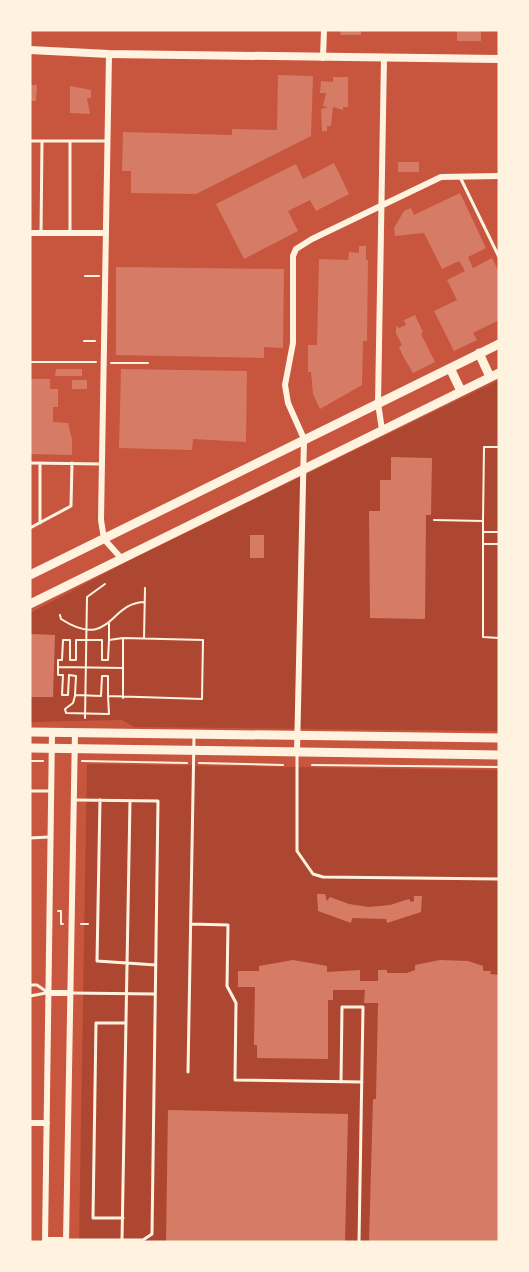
<svg xmlns="http://www.w3.org/2000/svg" width="529" height="1272" font-family="'Varela Round',sans-serif">
  <rect width="100%" height="100%" fill="#c8553d"/>
  <path fill="#ae4732" d="M499,380V731L134,727L122,720L30,722V613L134,558Z
    M87,764L499,770V1242H79Z"/>
  <path fill="#d67c66" d="M341,30H361V35H340Z
    M457,30H481V41H457Z
    M278,75L313,76L311,136L196,194L131,193V171H122L123,132L232,135V129L277,130Z
    M333,77H348V107H343V110L333,107L331,126H327V131H322L321,109L328,107L323,106L326,93H320L321,81L333,82Z
    M30,85H37L36,101H30Z
    M70,86L91,90V98H87L90,114L70,113Z
    M398,162H419V172H398Z
    M334,163L349,194L316,211L310,200L288,211L298,231L244,259L216,204L296,164L303,179Z
    M460,193L486,248L468,257L473,268L492,258L499,272V320L473,333L477,340L454,351L434,311L457,300L447,280L465,271L459,261L442,269L424,233L395,236L394,228L404,211L411,208L414,215Z
    M359,246H366V260H368L367,341H363L362,385L320,409L313,394L311,372H308V345H317L319,259L348,260L349,252L359,253Z
    M116,267L284,269L283,348L264,347V358L116,355Z
    M415,315L423,332L421,334L435,362L413,373L403,356L399,347L402,345L396,333V326L399,328L406,325L404,320Z
    M56,369H82V376H55Z
    M121,369L247,371L246,442L193,439L192,450L119,448Z
    M30,379H50V389H58V407H53V422L68,423L72,439V455L30,454Z
    M72,380H87V389H72Z
    M391,457L432,458L431,515H426L425,619L370,618L369,511H380V480H391Z
    M250,535H264V558H250Z
    M30,634L55,635L53,697H30Z
    M317,894H325L327,901L330,897L349,904L369,907L390,905L409,899L411,902L414,901V896H422L421,912L387,923L386,919L352,918L351,923L318,911Z
    M293,960L327,966V972L360,970V981H378V970H387V973H407L415,970V965L440,960L468,961L483,966V971H491L490,974L499,975V1242H369L373,1099H376L378,1003H364L365,990H333V1000H328V1059L257,1058V1045H254L255,987H238V971H259V966Z
    M168,1110L348,1114L345,1242H166Z"/>
  <g fill="none" stroke-linecap="round" stroke-linejoin="round">
    <path stroke="#fff3e0" stroke-width="2" d="M85,276H99
      M84,341H95
      M30,362H96
      M111,363H148
      M434,520L483,521V532H499
      M483,521L484,447H499
      M483,532V544H499
      M483,544V637L499,638
      M60,615L61,619C111,651 109,602 145,602
      M109,623V640
      M123,638L203,640L202,699L108,696V676H102L101,696L75,695L76,676L69,675L68,695H62L63,675H58V660H62L63,640H70V660H76V640H102V660H108L109,640Z
      M144,638L145,588
      M58,667L123,668
      M75,696L73,703L65,709L66,713L109,714L108,696
      M123,698V638
      M85,718L87,597L105,584
      M30,761H43
      M82,761L187,763
      M199,763L283,765
      M312,765L499,767
      M58,911H61V924H63
      M81,924H88"/>
    <path stroke="#fff3e0" stroke-width="3" d="M30,141H106
      M70,141V233
      M460,177L499,257
      M41,233L42,141
      M30,463L102,464
      M40,523V463
      M30,528L71,506L72,463
      M297,753V851L313,874L323,877L499,879
      M30,791H51
      M100,800L97,961L156,965
      M30,838L49,837
      M191,924L228,925L227,986L236,1003L235,1080L362,1082
      M30,985H37L47,992
      M70,993L155,994
      M30,996L46,993
      M188,1072L194,736
      M341,1082L342,1007H363L359,1242
      M123,1218H93L96,1023H125
      M67,1240H143L152,1234L158,801L75,800
      M122,1240L130,801"/>
    <path stroke="#fff3e0" stroke-width="6" d="M109,54L101,520L104,539L121,558
      M323,58L324,30
      M30,233H106
      M382,430L378,403L384,58
      M297,752L304,439L288,403L285,385L293,343V256L296,249L312,239L441,177L499,176
      M48,993H70
      M30,1123H47
      M45,1240H66
      M45,1242L52,732
      M66,1242L75,732"/>
    <path stroke="#fff3e0" stroke-width="8" d="M30,50L109,54L499,59"/>
    <path stroke="#fff3e0" stroke-width="9" d="M479,353L490,377
      M450,368L461,391
      M30,575L499,344
      M30,604L499,373
      M30,732L499,738
      M30,748L499,755"/>
  </g>
  <rect width="529" height="1272" fill="none" stroke="#fff3e0" stroke-width="63"/>
</svg>
